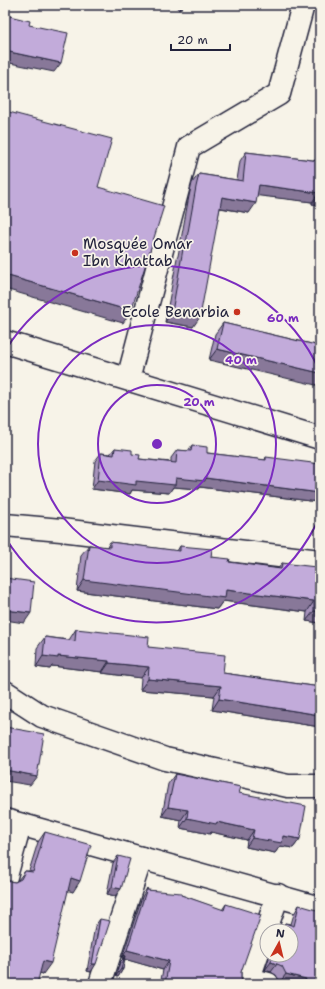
<svg xmlns="http://www.w3.org/2000/svg" width="325" height="989" font-family="'Shantell Sans',sans-serif">
  <rect width="100%" height="100%" fill="#f7f3e8"/>
  <filter id="ink" filterUnits="userSpaceOnUse"><feTurbulence type="fractalNoise" baseFrequency=".025" numOctaves="2"/><feDisplacementMap in="SourceGraphic" scale="8" xChannelSelector="R" yChannelSelector="G"/><feConvolveMatrix kernelMatrix="1 2 1 2 8 2 1 2 1" color-interpolation-filters="sRGB"/></filter>
  <g filter="url(#ink)">
    <g fill="none" stroke-linecap="round" stroke-linejoin="round">
      <g stroke="#22223b" stroke-width="25">
        <path id="street" d="M5,342L320,438
          M128,379L189,147L279,94L303,5
          M5,525L61,530L320,561
          M5,692L42,716L165,759L288,786H320
          M5,880L20,825
          M249,979L268,984
          M100,984L141,858
          M247,984L278,895"/>
      </g>
      <g stroke="#22223b" stroke-width="25">
        <path id="secondary" d="M5,820L320,908"/>
      </g>
      <use href="#street" stroke="#f7f3e8" stroke-width="22"/>
      <use href="#secondary" stroke="#f7f3e8" stroke-width="22"/>
    </g>
    <path fill="#a793bb" stroke="#22223b" d="M175,5H185L179,10Z
      M246,152L320,161V205L312,204V202L257,195L249,213L220,208L193,327L165,322L177,258L178,256L189,196L192,183L199,174L237,180L240,161Z
      M223,323L320,346L209,360L215,334Z
      M192,445L207,453L265,460L266,457L318,502L200,487L199,489L173,487L169,493L132,490L130,494L92,489L95,461L101,453L110,454L115,448L132,454L139,459L171,462V458L177,450L188,451Z
      M110,542L177,551L180,546L211,557L229,562L278,569L282,563L315,574L320,623L306,621L307,612L223,601L217,609L77,591L81,555L89,545L107,547Z
      M76,629L148,647L223,673L320,687V727L212,710L214,696L140,690L141,678L102,673V672L52,666L50,669L36,667L37,648L45,637L69,640Z
      M175,774L239,793L300,839L293,848L280,846L275,853L246,847L247,840L211,832L210,834L180,828L181,820L162,816L168,784Z
      M45,832L73,892L68,890L43,974L40,973L9,881L15,882L18,880L25,871H29L38,842Z
      M118,856L115,896L107,894L113,863Z
      M147,888V890L181,895L222,910L226,904L241,972V978L244,984H160L163,970L125,959L123,969L118,977L116,976L120,962L123,959L122,958L142,897Z
      M299,905L320,984H287L280,982L276,975L271,972L265,970L270,955H291V931H279L285,923L291,924L294,914Z
      M100,919L91,972L87,971L95,926Z"/>
    <path fill="#887899" stroke="#22223b" d="M183,5H185L179,10Z
      M5,51L61,63L54,72L5,62Z
      M259,185L319,193L312,202L252,195Z
      M319,194L320,195V205L312,204Z
      M222,197L256,203L249,213L216,207Z
      M5,275L131,311L123,323L5,289Z
      M172,312L200,317L193,327L165,322Z
      M217,349L320,373V386L209,360Z
      M176,478H205L320,493V498L318,502L200,487L199,489L173,487L169,493L132,490L130,494L92,489L98,480Z
      M84,580L226,590L314,601L307,612L223,601L217,609L77,591Z
      M5,610L31,613L24,623L5,620Z
      M314,611H320V623L306,621Z
      M43,656H58L109,661L102,672L52,666L50,669L36,667Z
      M109,663L149,667L141,678L102,673Z
      M148,679L221,686L214,696L140,690Z
      M219,699L320,715V727L212,710Z
      M5,770L37,776L30,785L5,781Z
      M168,807L188,810L181,820L162,816Z
      M187,818L217,822L254,830L247,840L211,832L210,834L180,828Z
      M283,836L300,839L293,848L280,846L275,853L246,847L252,838Z
      M71,878L80,881L73,892L63,889Z
      M112,887L121,889L115,896L107,894Z
      M127,950L169,961L163,970L124,959L125,955L123,959L122,958Z
      M43,961L51,963L43,974L35,972Z
      M271,962L277,964L271,972L265,970Z
      M92,964H96L91,972L87,971Z
      M121,969H123L118,977L116,976Z
      M286,974L306,979L302,984H287L280,982Z"/>
    <path fill="#c2abda" stroke="#22223b" d="M5,15L30,21L29,25L68,33L61,63L5,51Z
      M5,111L112,139L98,187L164,206L131,311L5,275Z
      M246,152L320,161V195L319,194V193L259,185L256,203L222,197L200,317L172,312L183,249H185L196,187L199,174L243,181Z
      M223,323L320,346V373L217,349Z
      M192,445L207,447V453L266,460V457L320,464V493L205,478V481L176,478L175,485L136,481V485L98,480L101,453L114,455L115,448L132,450V454L140,455L139,459L176,463L177,450L191,451Z
      M110,542L180,551V546L212,549L211,557L230,559L229,562L281,569L282,563L316,567L315,574L320,575V611H314V601L226,590L225,598L84,580L89,545L110,547Z
      M5,578L34,582L31,613L5,610Z
      M76,629L149,637L148,647L225,655L223,673L320,687V715L219,699L221,686L148,679L149,667L109,663V661L58,656V658L43,656L45,637L75,641Z
      M5,727L44,734L37,776L5,770Z
      M175,774L241,787L239,793L306,806L300,839L283,836L282,843L252,838L254,830L217,822L216,824L187,818L188,810L168,807Z
      M45,832L91,845L80,881L71,878L51,963L43,961L37,984H5V879L9,881L15,882L21,879L25,871L33,872Z
      M118,856L130,859L121,889L112,887Z
      M147,888V890L181,893V895L224,910L226,904L261,915L241,972V978L244,984H165L169,961L127,950Z
      M299,905L320,911V984H304L306,979L286,974L282,966L277,964L271,962L273,955H291V931H282L285,923L294,926Z
      M100,919L110,921L96,964H92Z
      M125,955L123,969H121Z"/>
  </g>
  <g fill="none" stroke="#7b2cbf" stroke-width="2">
    <circle cx="157" cy="444" r="59"/>
    <circle cx="157" cy="444" r="119"/>
    <path d="M320 516A178 178 0 0 1 5 537M5 351A178 178 0 0 1 320 372"/>
  </g>
  <g fill="#c8321e" stroke="#f7f3e8" stroke-width="1.5">
    <circle cx="75" cy="253" r="4"/>
    <circle cx="237" cy="312" r="4"/>
  </g>
  <g text-anchor="middle" stroke-width="3.5" stroke-linejoin="round" paint-order="stroke">
    <g font-size="15" fill="#22223b" stroke="#f7f3e8" text-anchor="start">
      <text x="83" y="249">Mosquée Omar<tspan x="83" dy="17">Ibn Khattab</tspan></text>
      <text x="229" y="317" text-anchor="end">Ecole Benarbia</text>
    </g>
  </g>
  <circle cx="157" cy="444" r="6" fill="#7b2cbf" stroke="#f7f3e8" stroke-width="2"/>
  <g font-size="12" text-anchor="middle" font-weight="bold" fill="#7b2cbf" stroke="#f7f3e8" stroke-width="3.5" stroke-linejoin="round" paint-order="stroke">
    <text x="283" y="322">60 m</text>
    <text x="241" y="364">40 m</text>
    <text x="199" y="406">20 m</text>
  </g>
  <rect width="325" height="989" fill="none" stroke="#f7f3e8" stroke-width="20"/>
  <rect x="10" y="10" width="305" height="969" fill="none" stroke="#22223b" stroke-width="1.5" filter="url(#ink)"/>
  <g transform="translate(279 943) rotate(8)"><circle r="19" fill="#f7f3e8" stroke="#a29fa3"/>
  <path d="M0-3L7 15L0 10L-7 15Z" fill="#c8321e"/>
  <text y="-6" font-size="11" font-weight="bold" text-anchor="middle" fill="#22223b">N</text>
  </g>
  <path d="M171 44v6h59v-6" fill="none" stroke="#22223b" stroke-width="2"/>
  <text x="177" y="44" font-size="12" fill="#22223b" stroke="#f7f3e8" stroke-width="3" paint-order="stroke">20 m</text>
</svg>
